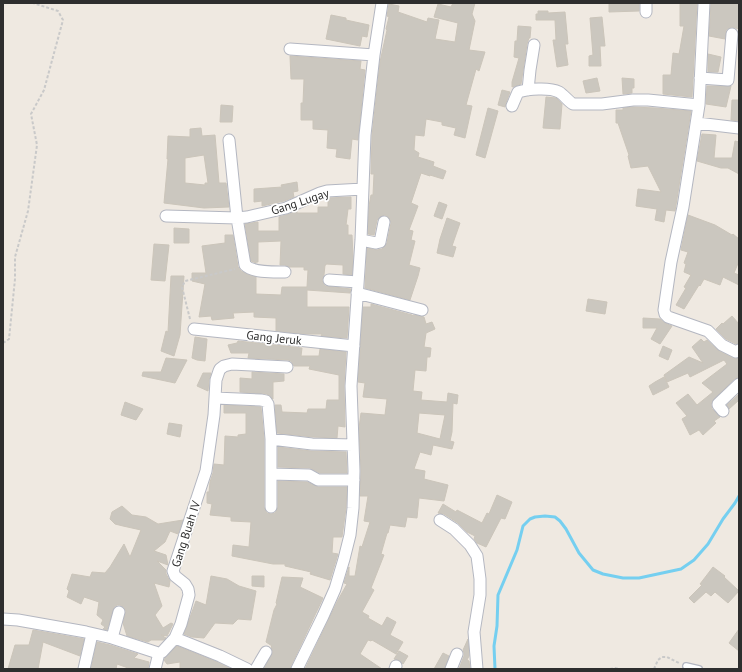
<svg xmlns="http://www.w3.org/2000/svg" width="742" height="672" font-family="'PT Sans',sans-serif">
  <rect width="100%" height="100%" fill="#efe9e1"/>
  <g fill="none" stroke-linecap="round" stroke-linejoin="round">
    <path stroke="#75cff0" stroke-width="3" d="M495,669L494,646L497,626L498,595L517,550L523,526L530,519L535,517L545,516L555,517L560,521L566,529L579,553L593,570L603,574L623,578H639L681,569L694,560L708,544L723,519L735,503L739,496"/>
  </g>
  <path fill="#cbc7bf" stroke="#cbc5ba" fill-rule="evenodd" d="M453,3H475L472,14L475,21L469,50L485,52L479,71L476,69L466,105L472,106L465,138L454,135L456,128L442,125V122L426,119L424,136L415,135L414,150L419,153L418,157L434,162L433,166L446,171L443,179L430,175V176L421,173L411,203L418,206L409,230L413,231L411,240L415,241L409,265L420,268L418,276L410,300L365,288L367,248L377,250L382,249L385,246L387,243L391,223L390,219L388,217L385,215L381,216L377,220L374,235L368,234L369,206L371,195H373L374,174H371L372,136L380,62L387,30L386,29L389,17L387,16L389,4L399,6L398,12L427,22L428,18L439,20L435,39L455,42L458,23L434,17L438,4L451,7Z
    M609,3H639V11L609,12Z
    M680,3H697L692,97L663,94V75H671L673,53L679,54L680,49L684,26H680Z
    M711,3H739V29L732,27L729,28L726,30L725,39L709,36Z
    M538,11H548V13L565,12L568,44H565L568,65L557,67L553,40H556L555,20H536V14H538Z
    M331,15L346,18V20L369,25L367,37L362,36L360,46L326,39Z
    M602,17L605,46H600L601,66H589V56L593,55L590,18Z
    M518,26L531,27L530,38H529L527,44L521,84L512,87V82L519,58L514,57L515,41H517Z
    M708,54L721,57L718,72H708Z
    M290,56L361,61L360,69L365,70L358,140L352,139L350,159L336,157L337,149L327,148L328,130L313,129V120H301V103H303L304,79H291Z
    M597,78L600,91L586,93L583,81Z
    M622,78L634,79V88H632V93L623,94Z
    M707,86H731L726,107L706,104Z
    M502,90L510,92L506,103L505,107L498,105Z
    M546,97L556,98L562,104L560,129L543,128Z
    M732,100H739V121L731,120Z
    M221,105L233,106L232,122H220Z
    M633,107L655,108L691,111L675,211L666,210L664,222L655,220L657,209L636,206L638,189L661,192L648,166L631,168L628,156L629,155L618,123H616V110H623V108Z
    M488,108L498,111L485,158L476,155Z
    M201,128L202,136L215,135L219,183H226L229,207L204,208L164,203L168,159H167L168,136L190,137V129ZM204,155L208,183H205V185L185,183V158Z
    M702,134L716,135L714,158H732L735,141L739,142V174L728,168H721L697,161Z
    M297,182L298,191L293,192L294,197L284,201L262,206V201L254,202V189L282,187L281,185Z
    M351,197V209H348L346,225H348V235H352L353,256L352,275L343,274V265L326,264V265H325L324,275L322,280L323,283L325,286L351,289L350,293L307,290V307H349L347,338L321,336L322,334H304L276,331V318L254,317V312L233,313L234,318L212,320L211,316L199,317L205,284L192,281V273H206L202,246L225,243V235H233L238,267L241,271L245,273L256,277V294L281,295L282,287H307L308,270H304V267H289L285,265H280L281,241L258,242V262H256V263L251,261L245,224L258,222V231H279V217L289,214L297,211V213H318V207H328V198Z
    M439,202L447,205L442,219L434,216Z
    M688,215L715,225L732,235L733,234L739,239V261L734,273L739,275V285L723,277L720,285L704,279L700,286L699,285L684,309L676,305L686,288L684,287L691,275L684,272L686,264L684,263L688,252L681,250Z
    M447,218L460,223L452,246L456,247L453,257L437,253L440,239Z
    M174,228L189,229V243H174Z
    M154,244L169,245L165,281L151,280Z
    M171,276H184L180,335L174,356L161,351L166,331L168,332Z
    M588,299L607,302L605,314L586,311Z
    M371,304L412,315L411,316L414,315L424,317L426,324L432,322L435,329L426,333L424,347L431,348L430,357H427L426,371L415,370L413,391L422,392L421,400L447,402L448,393L458,395L457,404L453,403L452,432L450,441L454,442L452,449L433,445L431,455L420,452L414,469L425,471L424,479L448,485L444,501L419,498L417,518L407,517L405,527L390,525L388,533H387L381,554L384,555L371,588L374,590L362,612L369,616L368,618L382,626L387,617L396,622L390,635L403,642L396,654L372,640L371,641L368,640L360,654L382,669H305L338,600L347,584L344,583L349,567V576H355L360,546L362,547L370,522L364,521L368,496H360L361,471L359,428L361,413L385,415L387,399L363,397L365,383L358,382L363,307H371ZM419,413L445,415L440,439L417,433Z
    M732,316L739,324V343L736,344L726,339L716,329L722,323L723,324Z
    M643,318L660,319L665,323L672,326L660,344L651,339L657,328H643Z
    M195,337L207,339L205,361L197,360L192,358Z
    M701,339L704,342L707,340L719,351L733,358L736,359L739,358V377L734,379L712,401L711,405L712,409L720,417L714,421L716,423L703,435L699,430L690,435L682,419L687,416L676,403L688,394L697,405L713,392L702,383L727,364L724,360L690,377L688,373L667,382L664,375L689,357L703,363L692,347Z
    M238,341L302,348L301,356H319L320,349L346,352L344,386L345,427L338,426L337,438L313,437L277,433L275,405H281L282,412L307,413L308,409H326L327,400H339V375L309,369L310,366H294L291,361L288,360L248,358L249,353H231L228,345L237,343Z
    M663,346L672,350L668,360L659,356Z
    M166,358L187,360L175,383L142,376L143,372H161Z
    M252,372L284,374V381L273,382V399L267,394L240,392V378L252,379Z
    M203,373H211L209,380L208,391L197,386Z
    M664,377L669,387L653,395L649,386L655,382Z
    M739,394V400L729,409L727,405Z
    M125,402L143,409L136,420L121,415Z
    M224,405L261,407L264,439V507L265,510L267,513L271,514L275,513L277,510L278,507V481L307,482L318,487H347L346,508L342,537H333L332,553L338,554L330,580L310,574L311,572L285,566V564H273L232,556L233,545L249,547L251,522L231,521V517L210,515L212,504L207,503V492H209L210,482L213,473L214,464L224,465L225,436L238,437V435L246,434V413H224Z
    M169,423L182,425L180,437L167,434Z
    M278,447L311,451L346,452L347,473H320L310,468L278,467Z
    M497,495L512,502L505,519L501,518L486,547L477,543L474,539L475,536L467,532L458,523L444,514L438,513L443,504L456,512L457,510L482,523L487,513L489,514Z
    M122,506L132,515L146,517L158,524L183,520L178,534L170,531L165,542L154,551L166,555L168,565L157,561L166,570V574L170,581L169,587L154,583L162,606L155,615L163,628L171,623L173,624L167,636L161,635L166,638L164,640H151L148,642L127,636L123,623L126,611L124,607L120,605H117L114,607L107,630L103,629L105,627L101,624L103,620L97,615L99,602L84,597L81,604L67,597L69,591L67,589L72,574L90,577L92,572L105,573L110,567L124,544L130,557L141,530L123,526L115,524L110,519L112,512Z
    M713,567L725,576L724,577L739,591L728,603L715,592L711,596L706,592L694,603L689,598L702,585L700,584Z
    M211,576L227,579L239,586L256,591L251,620L238,619L233,624L215,623L204,638L192,637L184,634L196,601L206,605Z
    M252,576H264V587L252,586Z
    M282,577L303,578L300,587L323,598L291,666L290,669H264L273,652L271,647L272,646L266,642L274,610L277,604L276,603Z
    M739,629V651L729,643Z
    M33,630L84,639L80,656L43,642L38,669H8L15,645H29Z
    M468,639L469,656L467,660L469,661L470,669H459L464,656V653L463,650Z
    M97,642L110,645L138,654L134,658L149,662L148,669H131L117,664L116,669H91Z
    M177,646L217,662L231,669H180V662L167,664L164,660L165,658Z
    M399,651L408,656L403,664L399,660L394,659Z
    M443,653L449,656L444,669H434Z"/>
  <g fill="none" stroke-linecap="round" stroke-linejoin="round">
    <g stroke="#b4b7c1" stroke-width="8">
      <path id="lane" d="M686,666L699,669"/>
    </g>
    <g stroke="#b4b7c1" stroke-width="13">
      <path id="street" d="M646,3V12
        M290,49L374,55
        M700,78L728,80L732,34
        M528,90L530,70L534,45
        M699,105L683,207L671,262L664,310L665,314L668,317L708,331L722,345L736,352L739,350
        M512,106L518,92C528,89 549,87 559,92C564,95 568,101 573,104H602L633,100H648L699,105L704,3
        M697,123L739,128
        M229,140L237,218L245,265C253,273 274,272 285,272
        M166,216L237,218L247,217L286,208L320,193L327,191L363,189
        M361,240L376,243L380,242L384,222
        M329,280L358,282
        M357,293L422,310
        M194,329L354,346
        M215,398L261,400L266,401L268,404L271,439L312,444L353,445
        M723,411L718,405V404L739,384
        M271,439V507
        M271,474L309,475L318,480H354
        M440,520L454,529L470,545L477,556L480,579V595L474,632L477,669
        M3,619L18,620L86,632L112,638L158,653L162,652L175,638L181,624L189,595L188,589L185,584L175,576L173,571L206,471L214,415L216,380L219,371L220,369L224,366L232,364L287,367
        M112,638L119,612
        M175,638L220,656L247,669
        M84,669L92,634
        M155,669L159,653
        M256,669L266,652
        M297,669L323,616L335,589L344,559L350,535L353,508L354,471L351,386L361,240L365,135L374,55L382,3
        M395,669L396,666
        M451,669L457,654"/>
    </g>
    <path stroke="#c9c9c9" stroke-width="2" stroke-dasharray="3 2" stroke-linecap="butt" d="M190,319L182,287L185,281L235,269
      M3,343L9,339L15,279V257L28,211L37,145L31,114L44,90L63,20L58,11L33,3
      M610,669L615,668L619,669
      M654,669L658,660L662,657H667L679,663"/>
    <use href="#lane" stroke="#fff" stroke-width="5.5"/>
    <use href="#street" stroke="#fff" stroke-width="11"/>
  </g>
  <g text-anchor="middle" stroke-width="3.5" stroke-linejoin="round" paint-order="stroke">
    <g font-size="12" fill="#2e2e2e" stroke="#fff">
      <text transform="translate(300 202) rotate(-18)" y="4">Gang Lugay</text>
      <text transform="translate(274 338) rotate(6)" y="4">Gang Jeruk</text>
      <text transform="translate(186 534) rotate(-72)" y="4">Gang Buah IV</text>
    </g>
  </g>
  <rect width="742" height="672" fill="none" stroke="#2e2e2e" stroke-width="8"/>
</svg>
